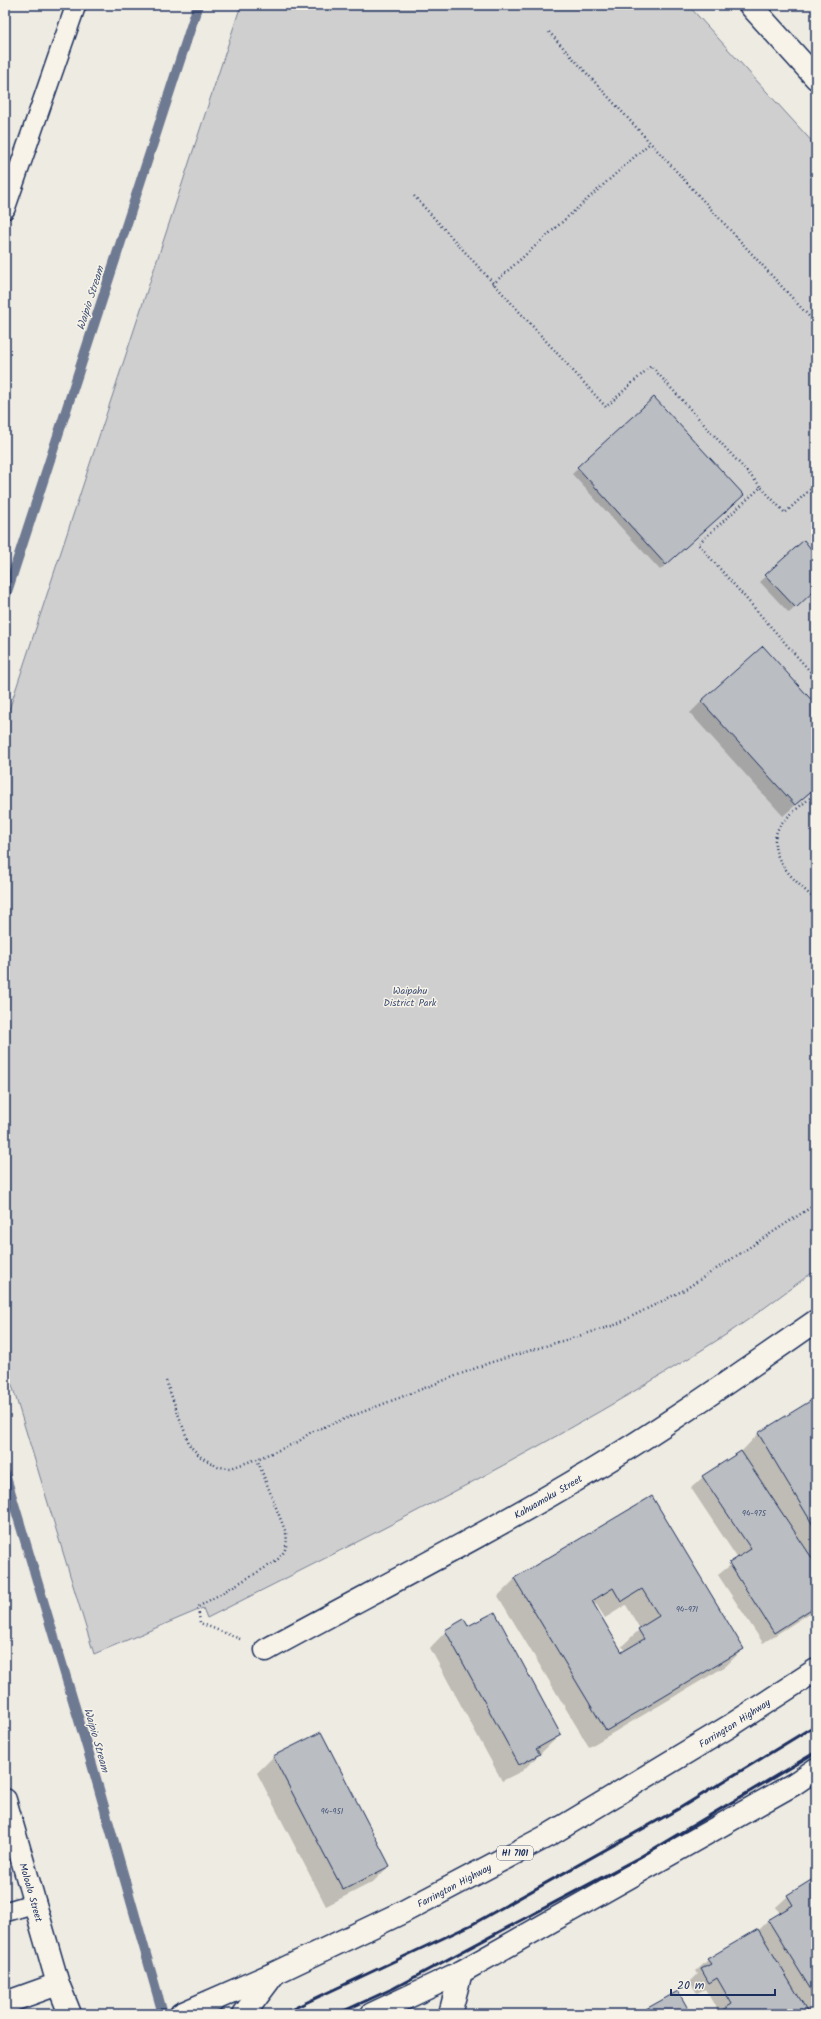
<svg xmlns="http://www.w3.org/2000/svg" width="821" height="2019" font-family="Kalam,sans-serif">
  <rect width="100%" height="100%" fill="#eeebe2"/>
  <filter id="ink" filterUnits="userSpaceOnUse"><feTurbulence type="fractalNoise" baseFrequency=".025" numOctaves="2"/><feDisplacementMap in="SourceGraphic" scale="8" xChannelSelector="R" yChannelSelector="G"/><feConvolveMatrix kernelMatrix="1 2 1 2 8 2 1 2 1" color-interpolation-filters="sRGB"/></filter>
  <g filter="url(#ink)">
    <path fill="#cfcfcf" stroke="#757f96" d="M241,5H688L816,146V1270C786,1291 758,1314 727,1334C561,1441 383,1529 207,1618L203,1608L94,1654L5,1362V722Z"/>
    <path fill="#0003" fill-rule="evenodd" d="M654,399L737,501L660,570L572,474Z
      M804,542L811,550L816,546V588L789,613L760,582Z
      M702,701L816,707V787L783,816L690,713Z
      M812,1402L816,1408V1609L763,1643L718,1575L738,1559L691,1488L703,1477L742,1451L758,1434Z
      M652,1498L743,1649L726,1666L589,1747L498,1596L515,1579ZM596,1604L605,1618L626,1605L640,1629L622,1646L625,1652L622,1654L593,1606Z
      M468,1628L560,1735L522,1771L502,1781L430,1648L446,1631Z
      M321,1733L389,1866L373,1882L326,1906L257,1773L273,1757Z
      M816,1879V2014H718L719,2013L705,1989L697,1993L690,1982L698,1974L696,1971L708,1960L758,1931L769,1920L780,1914L776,1907L788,1896Z"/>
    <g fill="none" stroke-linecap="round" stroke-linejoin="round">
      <path stroke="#6e7992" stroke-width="10" d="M5,598L198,5
        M5,1474L87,1747L163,2014"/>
    </g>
    <path fill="#babdc2" stroke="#1b2f5e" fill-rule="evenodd" d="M654,397L744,495L666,565L577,467Z
      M804,540L811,549L816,544V589L796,608L765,575Z
      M763,646L816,705V787L795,805L701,701Z
      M812,1400L816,1406V1530L758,1433Z
      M741,1451L816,1564V1606L774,1633L729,1563L751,1549L702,1476Z
      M652,1496L744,1649L606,1731L514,1578ZM613,1588L621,1602L642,1589L659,1616L638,1629L644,1639L622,1652L592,1601Z
      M495,1612L561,1735L536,1749L540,1754L519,1765L445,1630L464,1619L468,1626Z
      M321,1732L390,1866L343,1890L273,1756Z
      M816,1877V1998L768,1920L793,1905L787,1895Z
      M758,1929L809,2014H716L732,2004L717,1978L709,1983L701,1969L711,1964L707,1959Z
      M678,1991L691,2014H637Z"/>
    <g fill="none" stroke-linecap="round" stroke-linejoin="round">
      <g stroke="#1b2f5e" stroke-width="22">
        <path id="lane" d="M5,209L76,5
          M5,1912L35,1903"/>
      </g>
      <g stroke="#1b2f5e" stroke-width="25">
        <g id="street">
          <path id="s1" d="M266,1650C374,1591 483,1536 588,1473C666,1426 741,1373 816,1321"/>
          <path id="s2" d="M5,1800L58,1984L70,2014"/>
          <path d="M5,2003L58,1984"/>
        </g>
      </g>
      <g stroke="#1b2f5e" stroke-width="25">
        <path id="secondary" d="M750,5L816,78"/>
      </g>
      <g stroke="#1b2f5e" stroke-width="25">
        <g id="primary">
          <path id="s3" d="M181,2014L275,1973L403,1912L549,1835L730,1726L816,1670"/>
          <path d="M244,2014L274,1974"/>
          <path d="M372,2014L461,1972L794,1784L816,1769"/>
          <path d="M450,2014L461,1972"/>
        </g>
      </g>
      <path stroke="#1b2f5e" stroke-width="2.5" stroke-dasharray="1 3" stroke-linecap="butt" d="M549,32L816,324
        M414,196L606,407L651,366L761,487
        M493,284L650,143
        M816,484L785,513L761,487L698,544L816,678
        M816,793C808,800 783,819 779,827C763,857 798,882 816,901
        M166,1381L190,1446L201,1457L218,1467L231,1468L257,1459L298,1442L311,1432L489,1363L615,1325L684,1290L816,1204
        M240,1639L200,1623L198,1607L275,1562C285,1553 288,1547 286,1533L257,1459"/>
      <use href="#lane" stroke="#f7f3e8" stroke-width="19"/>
      <use href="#street" stroke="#f7f3e8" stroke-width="22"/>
      <use href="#secondary" stroke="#f7f3e8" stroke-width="22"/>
      <use href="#primary" stroke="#f7f3e8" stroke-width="22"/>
      <path stroke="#1b2f5e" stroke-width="3" d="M282,2014L471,1925L680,1808L816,1725
        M337,2014L394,1988L640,1857L816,1752"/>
    </g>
  </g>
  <g text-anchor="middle" stroke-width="3" stroke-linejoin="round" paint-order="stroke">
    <g font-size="8" fill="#435277">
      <text x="754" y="1516">94-975</text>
      <text x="687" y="1612">94-971</text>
      <text x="332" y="1814">94-951</text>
    </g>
    <rect fill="#f7f3e8" stroke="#5d6a87" stroke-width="1" x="497" y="1846" width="36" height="14" rx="3"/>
    <g font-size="9" font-weight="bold" fill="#1b2f5e">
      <text x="515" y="1856">HI 7101</text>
    </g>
    <g font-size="10" fill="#3f4f75" stroke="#f7f3e8">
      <text x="410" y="994">Waipahu<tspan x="410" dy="12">District Park</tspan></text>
    </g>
    <g font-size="10" fill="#1b2f5e" stroke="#f7f3e8">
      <text dy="4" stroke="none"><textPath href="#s1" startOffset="321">Kahuamoku Street</textPath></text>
      <text dy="4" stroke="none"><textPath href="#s3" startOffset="626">Farrington Highway</textPath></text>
      <text dy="4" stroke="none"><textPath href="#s3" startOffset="302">Farrington Highway</textPath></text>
      <text dy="4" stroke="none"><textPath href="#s2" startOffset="96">Moloalo Street</textPath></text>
    </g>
    <g font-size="11" font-style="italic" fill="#455478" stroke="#f7f3e8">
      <text transform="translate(90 298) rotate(-72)" y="4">Waipio Stream</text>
      <text transform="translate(97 1740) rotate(74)" y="4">Waipio Stream</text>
    </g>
  </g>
  <rect width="821" height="2019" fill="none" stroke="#f7f3e8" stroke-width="20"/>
  <rect x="10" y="10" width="801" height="1999" fill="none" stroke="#1b2f5e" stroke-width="1.5" filter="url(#ink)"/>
  <path d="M671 1989v6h104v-6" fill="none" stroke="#1b2f5e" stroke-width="2"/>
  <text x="677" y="1989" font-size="12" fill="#1b2f5e" stroke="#f7f3e8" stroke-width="3" paint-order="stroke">20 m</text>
</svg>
